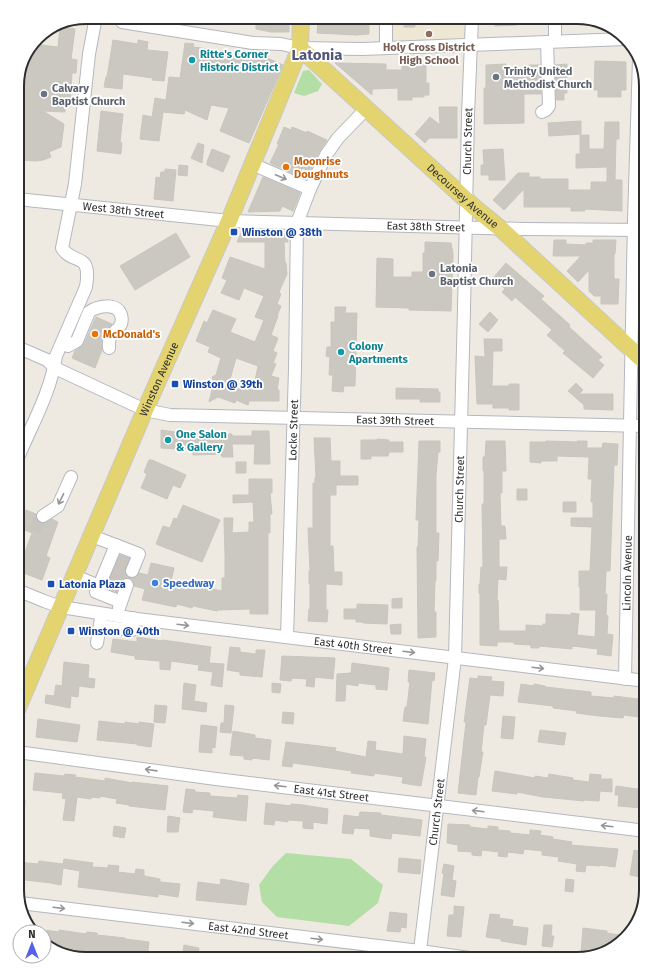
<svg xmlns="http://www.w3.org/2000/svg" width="663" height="976" font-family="'Fira Sans',sans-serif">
  <rect width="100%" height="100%" fill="#eeeae2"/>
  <path fill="#ede7d4" d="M472,18L471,45L386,48V19Z"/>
  <path fill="#b3dea5" d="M309,70L322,84L318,91L304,96L294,93L303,71Z
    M286,853L351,859L383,885L378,903L349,926L277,917L262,902L259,885L272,867Z"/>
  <path fill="#cac8c0" stroke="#c9c6bc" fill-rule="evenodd" d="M495,18H517V25L495,26Z
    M369,19V34L356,35L317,33L318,20Z
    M404,19H415V27H404Z
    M256,20H289V32H271L256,29Z
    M60,27L75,29L71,59L77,60L76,73H72L70,106H65V112L43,111L64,124L61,147L49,152L51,157L43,160L36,161L21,160L17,158V81L34,44L58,47Z
    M113,40L138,44V40L148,42L147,50L168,52L164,81L152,80L153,78L123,74L122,89L104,87L106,77H107Z
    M185,43L194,44L193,47L263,56L283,65L249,143L220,131L229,108L211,105L207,120L185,110L184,114L163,112L159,141L140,139L143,115L152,117L155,98L166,100L169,77L180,78Z
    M407,60H417L418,64H426V83H429V95H424V97H412V100H398V88L372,89V95L335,63L386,64V70H402V64H407Z
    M595,61L626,62V90H621V97H598V90H594Z
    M506,64V71H529V65H540L541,94H524V123L484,124V88H486V65Z
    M567,64V93H564V100H556L555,65Z
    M439,107H457V138H429L425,143L415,134L430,117L440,125Z
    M101,111L123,114L120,142L122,143L121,154L97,151Z
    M581,121V134L549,136L548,123Z
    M605,122H619V139H616L615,180H622V211L585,209V211H571V207H524V189L504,210L493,200L518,173H529V177H540V179H568V190H591V182H607V167L576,168V154H580V135H589V149H604Z
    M284,127L291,130L292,127L307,133V131L327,140L319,152L310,171L302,168L299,176L270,163L279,144H277Z
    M198,143L204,145L202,163L191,158Z
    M212,149L230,156L223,172L207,165V162Z
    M503,149L505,180H489V175H481V165H484L483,150Z
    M179,165L188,166L187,176L178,175Z
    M165,169L176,170L173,201L154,199L156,177L160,178L161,172H165Z
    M263,177L300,193L293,211L282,206L280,211L248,212Z
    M242,231H262V233L287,232L288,242H284L285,263H286L287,274L279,292L281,294L277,304L281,306L277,316H278L271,335L278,338L273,351L277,353L273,363L276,364L271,376L279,378L277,390H279V401H249L248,405L236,400L235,403L218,397L209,402L214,382L212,377L216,375L221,358L208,352L210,347L196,341L204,321L207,323L213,310L236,319L230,332L255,342L264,320L255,317L264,296L244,288L239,300L221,293L227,280L222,278L230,257L265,269V242H237ZM236,358L258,366L253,390L229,383Z
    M176,233L190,257L135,290L120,266Z
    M554,240H566V244L586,245V243H593V240H616L615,254H614V279H619L618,304H601V296H594L589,291V270L578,282L567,271L581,256H553Z
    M425,242L451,243L453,254L451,311L409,310V308L376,307L377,258L393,259V277H412V272H423V253H425Z
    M506,263L544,296L541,299L570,325L569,327L602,357L598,360L604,365L593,378L563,353L565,351L547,335L552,330L515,297L512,301L502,292L505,289L493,278Z
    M335,307H346L345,313H357L355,386H344L343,392L332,391L333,375H329L330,357L326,356L327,347H331V322H335Z
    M490,312L498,320L488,332L479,324Z
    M96,317L112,324L103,336L101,343L102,350L95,368L72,358L75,351L84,344Z
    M484,339H502V351H493L492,386H509V384H519V410H509V408H493V404H477L475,356L485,357Z
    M576,383L583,390L579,394H613V410L584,409V405L568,391Z
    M396,388L438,389V392H440V402H420V399H396Z
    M161,430L189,434H232V436H252V431H269L270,464H254L255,444H232L233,457H222L221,454L193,455V450L161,448Z
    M314,438H330L331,461H340V476H358V485H336V495H330V546H333L334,572H342V585L326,584V610H328L327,622L308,621L309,609H310V584H309V571H310L308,528H313V483H315V477H316Z
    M377,439L389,440V442H403V452H389L388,456H371V459H361V440H377Z
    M419,441H440V452H438L436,475V533H439L438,561H436V581H435L434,612H436V637L418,638L417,547H418L419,520H416Z
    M486,441H505L506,471H502V493H500L501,526H505L506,539H499V567H507L506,580L498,579L497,600H498L499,631H526V625L543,626V624H546V614L571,615V613L579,614L577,635L595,637L596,610H580V587H579V571H590L592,527L571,526V518H593V502H591L592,479H588L589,457L557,456V461H541V463L530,462V442H546V441L577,442V441H587V448H602L603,443L618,444L617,465H614L610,571H606L605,594H607L606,615L608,616L607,634L613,635L611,656L597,654L598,649L572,646V649L539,646V648H531V645L514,644V642H497V646L480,645V594L479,593V584H480L481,567H483L482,504H484V471H483V457H485Z
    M149,460H152L186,475L180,488L173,485L167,499L141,488L147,474L144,472Z
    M236,462H246V473H236Z
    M249,479H272V493H270L272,514H270V533L268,532V614H250V609L218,610L217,611L193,606L192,608L177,604L176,607L142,600L145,589L134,586L133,580L130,578L136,577L139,573L148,575L151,563L174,568L170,586L187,590L188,584L222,591V578H225V556L224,518H233L232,533L249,532V522H254L253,502L233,503V495H249Z
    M517,489H527V500H517Z
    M563,502H576V512H563Z
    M183,505L220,520L202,562L156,544L163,526L170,528L174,518L177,519Z
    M26,510L36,514L37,520L40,523H44L52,519L58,522L46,556L50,558L42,580L18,571L32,533L20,528Z
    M120,555L129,558L125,572L126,575L129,578L122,580L117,592L106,588Z
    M402,598V608H392V599Z
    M357,604L388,605L387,624L363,623V622H356V619H344V609H357Z
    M401,624V634H391L390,625Z
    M137,637L162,641V640L177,642L211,647L209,663L224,664L222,687L211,685L213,672L198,670L199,665L171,661L170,670L160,669V661L135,659V656L111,652L113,639L137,642Z
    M230,647L240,648V652L256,654V650H265L262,677L240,675V672L227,670Z
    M282,656L335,658L333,679L315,677L314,687L306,686L307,679L292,678L291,681L280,680Z
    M64,662L89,665L88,678L95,679L94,688L79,686L78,697L71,696L70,708L45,703L46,695L54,696L56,685L62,686Z
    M352,663L389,668L387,690L376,689V685L358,683V686L346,684L345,701H336L337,674L351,673Z
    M409,670L435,673L434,681L432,680L428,724L403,721L405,707H407L410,682H408Z
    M478,676L492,677L491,681L504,682L503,696L490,695L486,725H484L481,752H483L481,764L479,777H478L476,795L458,793L466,722H464L470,678L478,679Z
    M184,683L196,685L194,701L207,703L206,712L182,709Z
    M272,683L281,684L280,693L272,692Z
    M521,684L534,686V684L545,686V687L591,692V696L614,698V696L646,700V718L624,715L623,718L599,716L576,713L577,711L553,708V706L518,702Z
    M155,705L167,706L165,723L154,722Z
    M225,705L234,706L231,733L220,732L221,723H224Z
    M283,712L294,713L293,724L282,723Z
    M503,716L515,717L513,739L501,738Z
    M38,719L80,725L77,742L36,737Z
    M99,721L125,724V722L139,724V722L154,724L151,747L137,745V744L97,740Z
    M201,725L217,727L215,748L212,747V753L199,752Z
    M540,730L566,733L564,745L538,742Z
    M233,731L255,735V738L271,740L269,760L252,758V760L244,759V756L230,755Z
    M404,736L426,739L424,757H426L421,786L402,783L403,777L374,773V776L359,774L351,773L352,771L293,763L292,767L282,766L286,742L336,748L335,751L366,757L368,741L376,742L375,750L403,754Z
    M495,771L535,778V776L548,778L549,774L573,778V780L589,782L590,774L601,775V779H612V792L600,791L599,801L584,800V801L543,797L517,792V794L492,791Z
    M35,773L64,776L65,774L76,775L75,777L105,781V778L132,783V782L168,786L165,810L129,806V805L116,803L117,799L100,796V798L92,797L91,799L77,797L74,821L63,820L66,799L62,798L63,793L33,790Z
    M616,786L644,790L642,808L618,806L619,795H615Z
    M186,789L195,790V792L210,793V796L237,798L238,795L248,796L246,821L213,817L214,811L193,809L192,813L183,812Z
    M17,800H25L23,823H17Z
    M266,803L291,806V804L303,805L328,809L327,824L313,822V829L303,828V821L288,820V822L275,820L274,825L264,824Z
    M360,812L381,813V815L422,820L420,836L392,833L391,839L382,838L370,836V829L354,828L353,834L342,833L344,815L359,817Z
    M168,816L180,818L178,832H167Z
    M448,824L470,825V827L488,829V826L498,827V830L510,831V833L530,835V830L541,831L540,835L553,837V839L572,842L571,845L618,849L615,867L600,865V866L586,865L585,872L576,871L577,864L558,861L559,857L542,855V851L524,849L523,854L508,852L507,857L498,856L499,852L482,850L481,856L472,855V852L458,851V845L447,843Z
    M114,826L126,828L124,838L113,836Z
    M634,850L644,852L641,877L630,875Z
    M399,858L421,860L420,874L398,872Z
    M64,859L93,863L92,867L108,868V865L119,866L118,872L135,874L136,869L144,870V876L160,879V882L180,884L178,897L158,894V897L78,887L80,871L63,868L61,885L51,883L17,879V862L38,864L39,861L63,864Z
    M444,864L454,866L452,880L456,881L454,897L441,895L444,874L442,873Z
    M221,879L249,884L246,905L196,900L198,882L220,885Z
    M566,879L574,880L573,892L565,891Z
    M454,906L464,907L461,937L447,936L449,915H454Z
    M390,912L407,914L406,928L401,927L400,932L387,931Z
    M490,914L500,915L499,918L513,920L512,926L528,928L526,945L501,941V939L486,937Z
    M544,925H552L551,936H554L552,947L542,946Z
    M583,928L607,931V933L625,936L612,950L595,954L581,953Z
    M44,930L59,932V930L86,934L87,932L97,933V935L125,938V939L149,942L147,959L84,956L85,952L57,949L58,944L44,942Z
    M184,945L199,948L197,959H182Z"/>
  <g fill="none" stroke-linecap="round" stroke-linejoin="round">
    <path stroke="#c8c4be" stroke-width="12" stroke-dasharray="12 6" stroke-linecap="butt" d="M34,531L39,520L43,516
      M117,560L130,565
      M112,572L130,579
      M108,582L121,587"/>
    <g stroke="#b5b7c0" stroke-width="14">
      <g id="minor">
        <path d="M555,17V41"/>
        <path d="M122,22L253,43L281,44L300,48L362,49L625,39"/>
        <path d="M386,48V19"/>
        <path d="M542,112L546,110L549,106L547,42"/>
        <path d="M252,164L310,189"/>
        <path id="s1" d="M17,199L229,221L523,229L646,230"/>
        <path d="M68,346L77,341L89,312C97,306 117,302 121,315C122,318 122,321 121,324C118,332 107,333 109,348"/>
        <path id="s2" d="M17,347L47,360L55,368L145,410L170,415L646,426"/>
        <path d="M17,460C31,426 51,392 56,356L86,287C92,250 73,266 62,248L75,184L89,54L95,22"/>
        <path d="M43,516L58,506L71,477"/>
        <path d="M92,536L139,554L132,571"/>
        <path d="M75,576L99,586L96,592L121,602"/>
        <path d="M99,586L116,545"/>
        <path id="s3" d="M17,590L44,601L61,607L137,619L646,681"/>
        <path d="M119,608L127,585"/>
        <path d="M100,626L132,630L133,618"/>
        <path id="s4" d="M287,637L295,369L297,223L310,189L326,155L338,138L366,109"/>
        <path d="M97,643L101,618"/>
        <path id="s5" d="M625,679L634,220L639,59"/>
        <path id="s6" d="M17,752L216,779L646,831"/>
        <path id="s7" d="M20,903L420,951L476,959"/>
        <path id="s8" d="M419,959L455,658L464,309L468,115L472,18"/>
      </g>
    </g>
    <g stroke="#c9c9c9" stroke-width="18">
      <g id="major">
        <path id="s9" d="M300,48L474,207L501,229L646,363"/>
        <path id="s10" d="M17,710L145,410L229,221L300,48L301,20"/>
      </g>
    </g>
    <use href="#minor" stroke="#fff" stroke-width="12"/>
    <use href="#major" stroke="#e4d470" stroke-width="16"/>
  </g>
  <defs><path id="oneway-shaft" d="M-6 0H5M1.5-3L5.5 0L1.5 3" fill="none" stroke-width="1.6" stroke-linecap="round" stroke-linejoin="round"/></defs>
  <g stroke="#969696">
    <use href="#oneway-shaft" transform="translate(281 177) rotate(23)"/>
    <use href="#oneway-shaft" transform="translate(61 499) rotate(116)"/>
    <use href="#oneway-shaft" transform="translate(183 625) rotate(7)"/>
    <use href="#oneway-shaft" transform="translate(409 652) rotate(7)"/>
    <use href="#oneway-shaft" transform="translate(538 668) rotate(7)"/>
    <use href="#oneway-shaft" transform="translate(151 770) rotate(-172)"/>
    <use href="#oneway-shaft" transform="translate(280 786) rotate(-173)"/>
    <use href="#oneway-shaft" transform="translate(478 811) rotate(-173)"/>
    <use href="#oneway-shaft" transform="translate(607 826) rotate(-173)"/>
    <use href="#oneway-shaft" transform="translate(59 908) rotate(7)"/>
    <use href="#oneway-shaft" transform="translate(188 923) rotate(7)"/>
    <use href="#oneway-shaft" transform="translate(317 939) rotate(7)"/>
  </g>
  <circle fill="#8d6e63" stroke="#fff" stroke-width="1.5" cx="429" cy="34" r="4"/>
  <g fill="#0f9aa8" stroke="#fff" stroke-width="1.5">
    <circle cx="192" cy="60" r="4"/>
    <circle cx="341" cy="352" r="4"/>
    <circle cx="168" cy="440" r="4"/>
  </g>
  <g fill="#6b7280" stroke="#fff" stroke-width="1.5">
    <circle cx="496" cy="77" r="4"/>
    <circle cx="44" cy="94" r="4"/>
    <circle cx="432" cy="274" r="4"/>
  </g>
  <g fill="#e8710a" stroke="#fff" stroke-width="1.5">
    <circle cx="286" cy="167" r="4"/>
    <circle cx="95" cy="334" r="4"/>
  </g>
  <g fill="#1a4fb4" stroke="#fff" stroke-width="1.5">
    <rect x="230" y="228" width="8" height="8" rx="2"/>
    <rect x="171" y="380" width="8" height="8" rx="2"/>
    <rect x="47" y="580" width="8" height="8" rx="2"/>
    <rect x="67" y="627" width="8" height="8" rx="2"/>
  </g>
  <circle fill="#3f7fe0" stroke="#fff" stroke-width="1.5" cx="155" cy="583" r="4"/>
  <g text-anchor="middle" stroke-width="3.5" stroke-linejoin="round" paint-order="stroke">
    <g font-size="11" font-weight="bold" fill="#785e54" stroke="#fff">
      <text x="429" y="51">Holy Cross District<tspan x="429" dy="13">High School</tspan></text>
    </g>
    <g font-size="11" font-weight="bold" fill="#0d838f" stroke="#fff" text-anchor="start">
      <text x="200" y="58">Ritte's Corner<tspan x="200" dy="13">Historic District</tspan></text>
      <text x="349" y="350">Colony<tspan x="349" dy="13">Apartments</tspan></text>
      <text x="176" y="438">One Salon<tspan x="176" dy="13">&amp; Gallery</tspan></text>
    </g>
    <g font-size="11" font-weight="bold" fill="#5b616d" stroke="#fff" text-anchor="start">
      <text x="504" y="75">Trinity United<tspan x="504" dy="13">Methodist Church</tspan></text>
      <text x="52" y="92">Calvary<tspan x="52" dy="13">Baptist Church</tspan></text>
      <text x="440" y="272">Latonia<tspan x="440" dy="13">Baptist Church</tspan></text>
    </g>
    <g font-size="11" fill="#2e2e2e" stroke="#fff">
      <text dy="4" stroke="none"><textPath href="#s8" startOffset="820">Church Street</textPath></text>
      <text dy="4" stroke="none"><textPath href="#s9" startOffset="220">Decoursey Avenue</textPath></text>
      <text dy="4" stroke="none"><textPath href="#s1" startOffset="107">West 38th Street</textPath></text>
      <text dy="4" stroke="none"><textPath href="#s1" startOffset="410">East 38th Street</textPath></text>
      <text dy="4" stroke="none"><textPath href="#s10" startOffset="360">Winston Avenue</textPath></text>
      <text dy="4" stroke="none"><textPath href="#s2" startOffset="394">East 39th Street</textPath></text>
      <text dy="4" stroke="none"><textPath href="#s4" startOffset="207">Locke Street</textPath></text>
      <text dy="4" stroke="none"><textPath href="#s8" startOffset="472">Church Street</textPath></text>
      <text dy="4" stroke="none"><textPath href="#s5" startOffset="106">Lincoln Avenue</textPath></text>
      <text dy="4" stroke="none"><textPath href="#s3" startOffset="342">East 40th Street</textPath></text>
      <text dy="4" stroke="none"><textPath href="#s6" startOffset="317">East 41st Street</textPath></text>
      <text dy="4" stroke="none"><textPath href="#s8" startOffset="148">Church Street</textPath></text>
      <text dy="4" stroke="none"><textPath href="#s7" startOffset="230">East 42nd Street</textPath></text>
    </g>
    <g font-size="11" font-weight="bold" fill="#c56008" stroke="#fff" text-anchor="start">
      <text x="294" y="165">Moonrise<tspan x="294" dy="13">Doughnuts</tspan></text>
      <text x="103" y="338">McDonald's</text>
    </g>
    <g font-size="11" font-weight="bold" fill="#164399" stroke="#fff" text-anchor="start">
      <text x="242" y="236">Winston @ 38th</text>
      <text x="183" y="388">Winston @ 39th</text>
      <text x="59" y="588">Latonia Plaza</text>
      <text x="79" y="635">Winston @ 40th</text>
    </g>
    <g font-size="11" font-weight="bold" fill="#366cbe" stroke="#fff" text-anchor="start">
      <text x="163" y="587">Speedway</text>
    </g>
    <g font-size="15" font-weight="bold" fill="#52557b" stroke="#fff">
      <text x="317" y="60">Latonia</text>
    </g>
  </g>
  <path d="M0 0H663V976H0ZM86 24H577A62 62 0 0 1 639 86V890A62 62 0 0 1 577 952H86A62 62 0 0 1 24 890V86A62 62 0 0 1 86 24Z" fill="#fff" fill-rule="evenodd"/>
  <path fill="none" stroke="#2e2e2e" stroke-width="2" d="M86 24H577A62 62 0 0 1 639 86V890A62 62 0 0 1 577 952H86A62 62 0 0 1 24 890V86A62 62 0 0 1 86 24Z"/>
  <g transform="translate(32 944)"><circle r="19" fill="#ffffff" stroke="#ababab"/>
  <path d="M0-3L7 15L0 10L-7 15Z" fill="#5362e9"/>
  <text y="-6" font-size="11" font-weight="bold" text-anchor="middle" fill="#2e2e2e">N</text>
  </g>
</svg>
